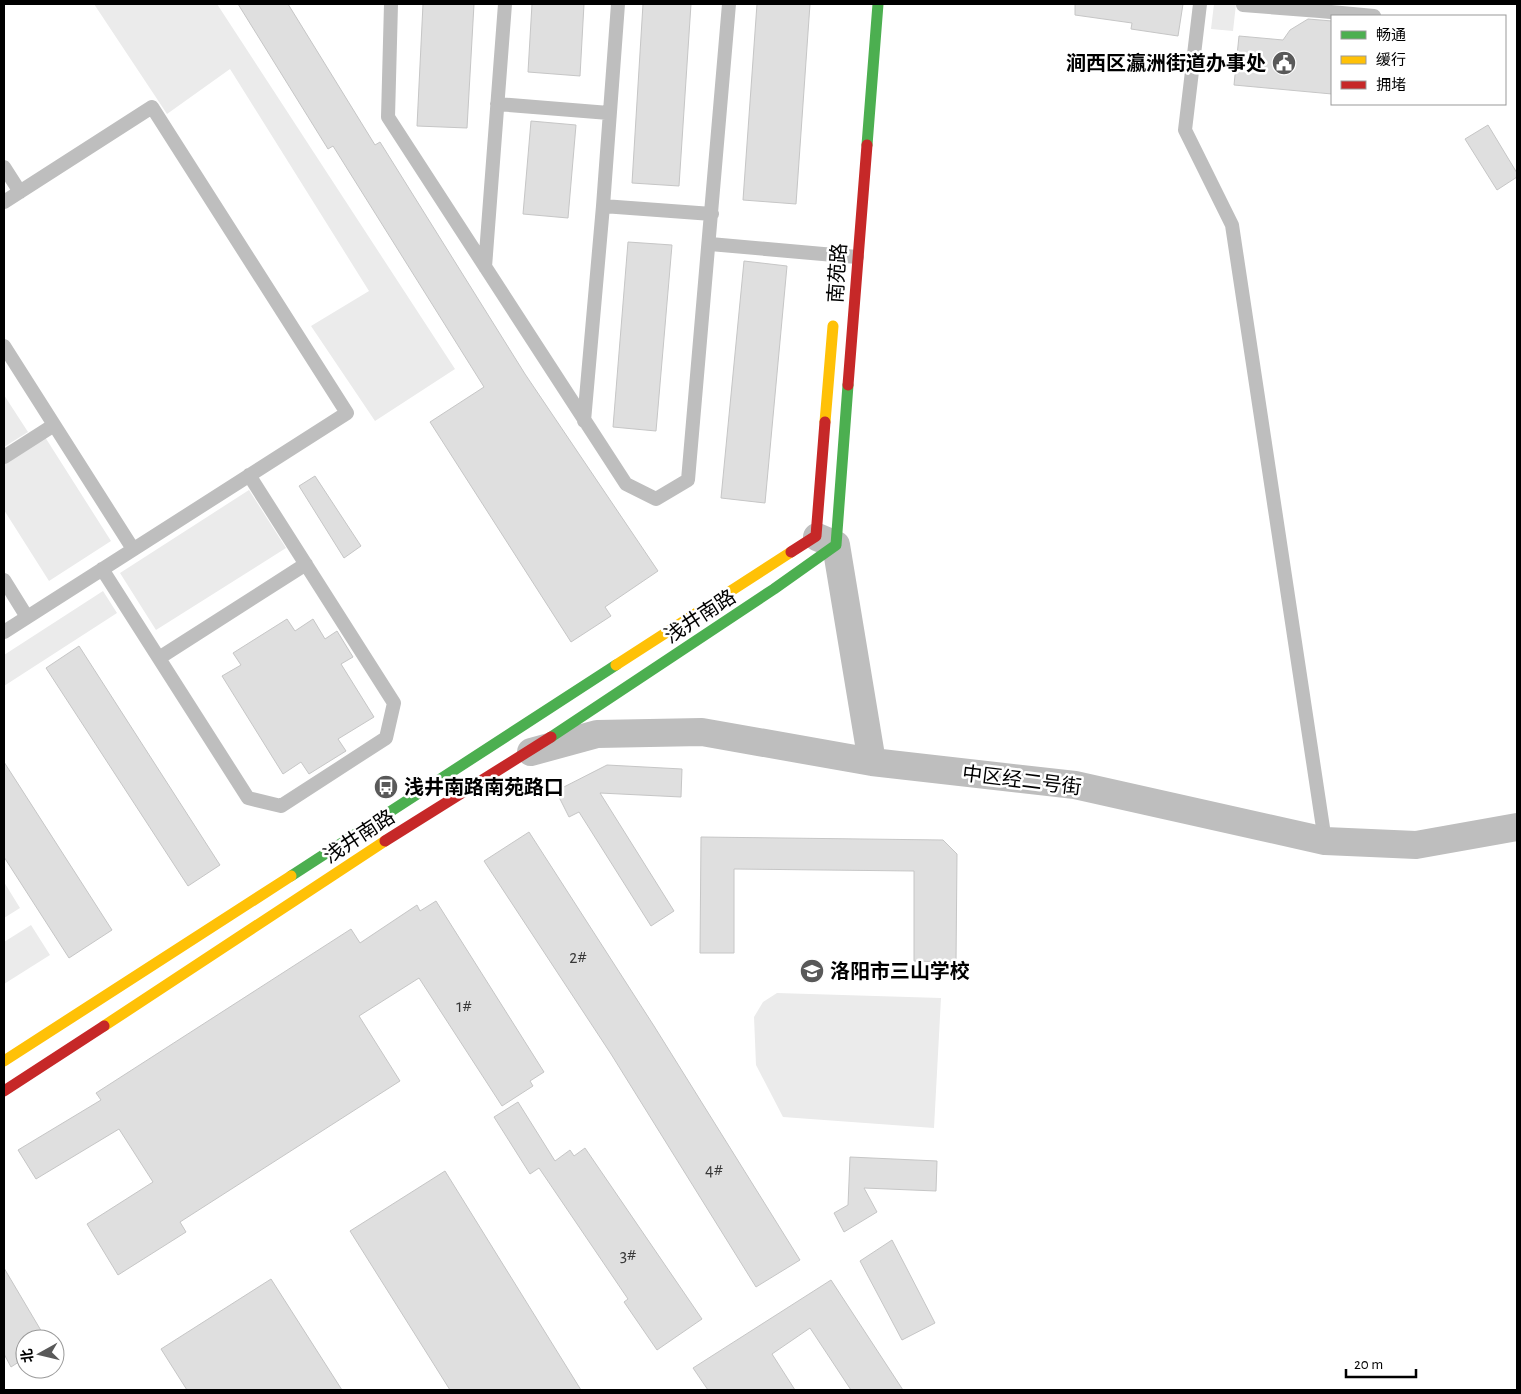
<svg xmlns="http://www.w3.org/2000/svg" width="1521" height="1394" font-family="'Alegreya Sans','Noto Sans SC',sans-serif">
  <rect width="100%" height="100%" fill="#fff"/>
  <path fill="#ebebeb" d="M94,4H217L455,369L375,421L311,326L369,291L230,69L167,114Z
    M1214,4H1236L1233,31L1211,29Z
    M4,395L28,432L4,447Z
    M45,437L111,541L49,581L4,510V464Z
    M249,490L286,548L156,630L120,573Z
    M103,591L117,613L4,686V655Z
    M4,882L20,908L4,918Z
    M31,925L50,955L4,984V942Z
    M777,993L941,998L934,1128L783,1117L756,1065L754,1017L763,1002Z"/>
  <path fill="#dfdfdf" stroke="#c6c6c6" d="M238,4H288L375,145L380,142L525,374L658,571L605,607L611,616L571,642L430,422L484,387L333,146L328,149Z
    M423,4H474L467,128L417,126Z
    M532,4H584L580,76L528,72Z
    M643,4H691L679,186L632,183Z
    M757,4H810L796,204L743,200Z
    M1075,4H1183L1178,36L1131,29L1132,23L1075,15Z
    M1308,19L1332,21V94L1234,85L1239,36L1283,40L1290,30Z
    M531,121L576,125L568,218L523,214Z
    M1488,125L1517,173V177L1497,190L1465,139Z
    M628,242L672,245L656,431L613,427Z
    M744,261L787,266L765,503L721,498Z
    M315,476L361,546L344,558L299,486Z
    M287,619L295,631L313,619L325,639L337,631L353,657L341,664L374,717L338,739L346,751L309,774L301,762L283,774L222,676L241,665L233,653Z
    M79,646L220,865L188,886L46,668Z
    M4,762L112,930L69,958L4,857Z
    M607,765L682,769L681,797L600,793L674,911L651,926L579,812L569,817L556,791Z
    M529,832L654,1026L800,1260L756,1287L611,1054L484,861Z
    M701,837L943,840L957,854L956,962L914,961V871L734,869V953H700Z
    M436,901L544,1072L530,1081L533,1086L502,1106L419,978L359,1016L400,1081L180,1222L186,1232L118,1275L87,1224L153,1182L119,1129L36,1179L18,1150L101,1100L96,1093L351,929L360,943L417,905L420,911Z
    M518,1102L555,1161L570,1150L574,1156L585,1148L702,1319L657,1350L624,1302L628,1299L539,1168L530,1174L494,1117Z
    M850,1157L937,1161L936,1191L864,1188L877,1212L844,1232L834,1213L848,1205Z
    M445,1171L581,1390H450L350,1231Z
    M892,1240L935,1323L902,1340L860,1261Z
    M4,1268L46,1339H25V1358L11,1367L4,1354Z
    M271,1279L342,1390H187L161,1349Z
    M831,1280L903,1390H851L810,1328L772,1354L795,1390H708L693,1368Z"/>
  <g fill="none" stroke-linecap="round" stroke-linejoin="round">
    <path stroke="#bebebe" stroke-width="14" d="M391,4L388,117L626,484L656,499L688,480L729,4
      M618,4L603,206L712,214
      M1200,4L1185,130L1232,225L1325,841
      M1243,5L1320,11L1321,4
      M1320,11L1374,16
      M497,104L609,113
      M4,167L20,192
      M4,202L152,107L347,413L4,632
      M710,244L857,257
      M485,267L505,4
      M4,346L133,549
      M584,421L603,206
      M4,457L54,425
      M102,569L248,798L281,806L386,738L394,703L249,475
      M4,580L27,617
      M159,658L306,564"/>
    <path stroke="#bebebe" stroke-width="28" d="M817,537L836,545L872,762
      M531,752L597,734L702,732L872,762L1075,785L1325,841L1416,845L1517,827"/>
    <path stroke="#4caf50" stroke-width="11" d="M867,145L878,4
      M551,737L774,589L836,545L848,385
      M291,876L616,665"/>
    <path stroke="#ffc107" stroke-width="11" d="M825,422L833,326
      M616,665L791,552
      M104,1026L385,841
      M4,1061L291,876"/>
    <path stroke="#c62828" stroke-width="11" d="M848,385L867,145
      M791,552L816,536L825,422
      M385,841L551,737
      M4,1091L104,1026"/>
  </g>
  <defs>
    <g id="civic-disc" transform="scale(1.25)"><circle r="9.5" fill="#595959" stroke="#fff"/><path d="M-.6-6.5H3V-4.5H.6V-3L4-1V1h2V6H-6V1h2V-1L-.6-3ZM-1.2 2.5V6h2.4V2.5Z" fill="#fff"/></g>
    <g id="bus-disc" transform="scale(1.25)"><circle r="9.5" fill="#595959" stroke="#fff"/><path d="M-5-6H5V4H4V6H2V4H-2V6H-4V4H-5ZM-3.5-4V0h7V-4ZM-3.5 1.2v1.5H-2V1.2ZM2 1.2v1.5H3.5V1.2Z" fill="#fff"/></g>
    <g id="school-disc" transform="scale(1.25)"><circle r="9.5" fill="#595959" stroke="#fff"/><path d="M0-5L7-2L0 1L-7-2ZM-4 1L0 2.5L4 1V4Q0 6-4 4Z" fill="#fff"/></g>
  </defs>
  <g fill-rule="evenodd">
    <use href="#civic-disc" x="1284" y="63"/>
    <use href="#bus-disc" x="386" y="787"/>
    <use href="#school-disc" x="812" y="971"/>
  </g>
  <g text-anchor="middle" stroke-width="5" stroke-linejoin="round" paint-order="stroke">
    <g font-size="18" fill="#383838">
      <text x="578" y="963">2#</text>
      <text x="464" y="1012">1#</text>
      <text x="714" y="1176">4#</text>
      <text x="628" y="1261">3#</text>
    </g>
    <g font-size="20" font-weight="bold" fill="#000" stroke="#fff" text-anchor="start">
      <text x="1266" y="70" text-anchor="end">涧西区瀛洲街道办事处</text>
      <text x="404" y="794">浅井南路南苑路口</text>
      <text x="830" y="978">洛阳市三山学校</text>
    </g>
    <g font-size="20" fill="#000" stroke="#fff">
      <text transform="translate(837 273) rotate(-86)" y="7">南苑路</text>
      <text transform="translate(700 616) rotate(-33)" y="7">浅井南路</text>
      <text transform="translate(1022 780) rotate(7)" y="7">中区经二号街</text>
      <text transform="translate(359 836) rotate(-33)" y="7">浅井南路</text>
    </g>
  </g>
  <rect width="1521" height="1394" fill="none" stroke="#000000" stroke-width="10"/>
  <rect x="1331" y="15" width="175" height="90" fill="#ffffff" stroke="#999999"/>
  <rect x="1341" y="31" width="25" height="8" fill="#4caf50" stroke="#999999"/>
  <text x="1376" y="40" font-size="15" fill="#000000">畅通</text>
  <rect x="1341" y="56" width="25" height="8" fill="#ffc107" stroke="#999999"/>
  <text x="1376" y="65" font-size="15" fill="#000000">缓行</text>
  <rect x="1341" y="81" width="25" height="8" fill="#c62828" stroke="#999999"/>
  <text x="1376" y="90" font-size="15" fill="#000000">拥堵</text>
  <g transform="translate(40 1354) rotate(262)"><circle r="24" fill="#ffffff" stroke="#999999"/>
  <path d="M0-4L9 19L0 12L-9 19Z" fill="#595959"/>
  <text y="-8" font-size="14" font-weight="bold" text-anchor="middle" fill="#000000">北</text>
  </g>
  <path d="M1346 1369v8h70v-8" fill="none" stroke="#000000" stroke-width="2.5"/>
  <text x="1354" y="1369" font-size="15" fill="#000000" stroke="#ffffff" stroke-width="4" paint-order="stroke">20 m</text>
</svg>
